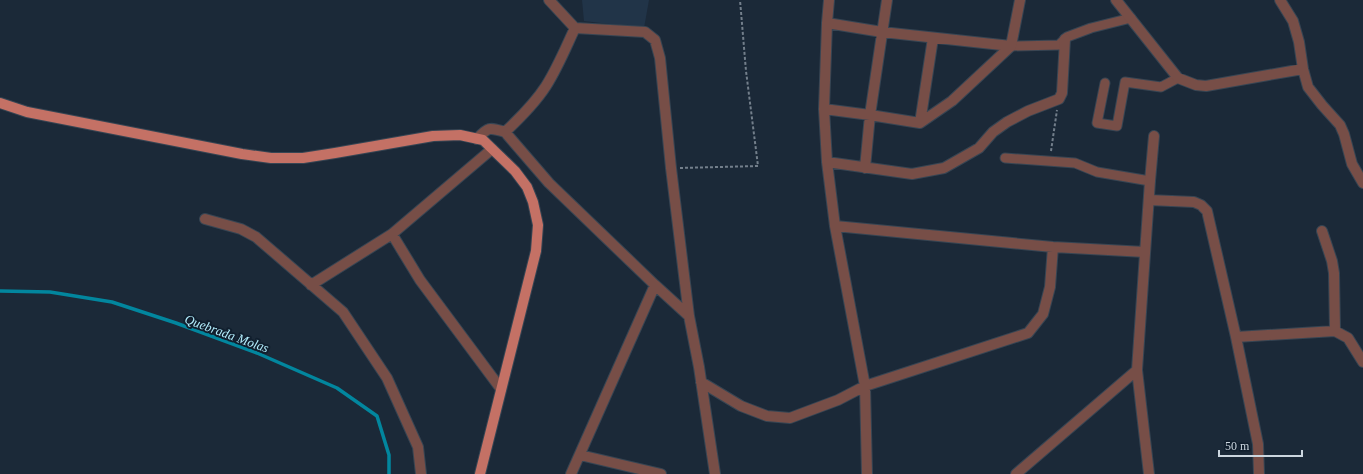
<svg xmlns="http://www.w3.org/2000/svg" width="1363" height="474" font-family="Georgia,serif">
  <rect width="100%" height="100%" fill="#1b2938"/>
  <path fill="#213448" d="M582,0H649L644,28L584,21Z"/>
  <g fill="none" stroke-linecap="round" stroke-linejoin="round">
    <path stroke="#02869e" stroke-width="3.5" d="M0,291L50,292L112,302L176,323L257,353L337,388L377,416L389,455V474"/>
    <g stroke="#374553" stroke-width="11">
      <path id="pedestrian" d="M1011,46L1059,45L1067,37L1091,28L1131,18
        M1105,83L1097,123L1117,126L1125,82L1161,87L1178,78
        M1005,158L1075,163L1097,172L1150,181"/>
    </g>
    <g stroke="#374553" stroke-width="12">
      <path id="minor" d="M829,0L827,23L824,109L827,162L835,226L865,386L867,474
        M1116,0L1178,78L1196,85L1206,86L1303,69
        M1280,0L1293,21L1299,42L1303,69L1308,87L1322,105L1340,125L1344,134L1352,164L1363,183
        M827,23L882,32L1011,46
        M575,28L645,32L655,40L660,58L671,168L689,316L699,367L715,474
        M824,109L870,115L920,123L952,101L1011,46L1020,0
        M920,123L933,38
        M505,132L549,183L655,285L689,316
        M477,139C488,127 489,127 505,132C520,118 535,103 546,86C558,67 566,47 575,28L549,0
        M492,149L392,234L420,280L501,389
        M827,162L912,174L944,168L979,148L993,132L1007,122L1028,111L1059,99L1062,93L1065,39
        M865,168L870,115L887,0
        M1149,200L1194,202L1201,205L1207,211L1236,337L1258,444L1259,474
        M205,219L241,229L256,237L343,312L387,378L418,447L421,474
        M835,226L1053,247L1145,252
        M1322,231L1332,261L1334,273L1335,331
        M311,285L392,234
        M1236,337L1335,331L1348,338L1363,362
        M701,382L741,406L767,416L790,418L838,400L865,386L1028,333L1043,314L1050,287L1053,247
        M580,455L661,474
        M571,474L655,285
        M1016,474L1137,370
        M1149,474L1137,370L1150,181L1154,136"/>
    </g>
    <g stroke="#374553" stroke-width="12">
      <path id="primary" d="M0,103L27,112L242,154L271,158H303L335,153L433,136L460,135L483,140L515,171L527,187L533,202L538,225L536,251L480,474"/>
    </g>
    <path stroke="#737f8b" stroke-width="2" stroke-dasharray="3 2" stroke-linecap="butt" d="M1051,151L1057,110
      M680,168L758,166L746,71L740,0"/>
    <use href="#pedestrian" stroke="#774e47" stroke-width="9"/>
    <use href="#minor" stroke="#774e47" stroke-width="10"/>
    <use href="#primary" stroke="#c47165" stroke-width="10"/>
  </g>
  <g text-anchor="middle" stroke-width="4" stroke-linejoin="round" paint-order="stroke">
    <g font-size="13" font-style="italic" fill="#b3edfc" stroke="#111f2e">
      <text transform="translate(227 333) rotate(20)" y="5">Quebrada Molas</text>
    </g>
  </g>
  <path d="M1219 450v6h83v-6" fill="none" stroke="#ccd6df" stroke-width="2"/>
  <text x="1225" y="450" font-size="12" fill="#ccd6df" stroke="#111f2e" stroke-width="3" paint-order="stroke">50 m</text>
</svg>
